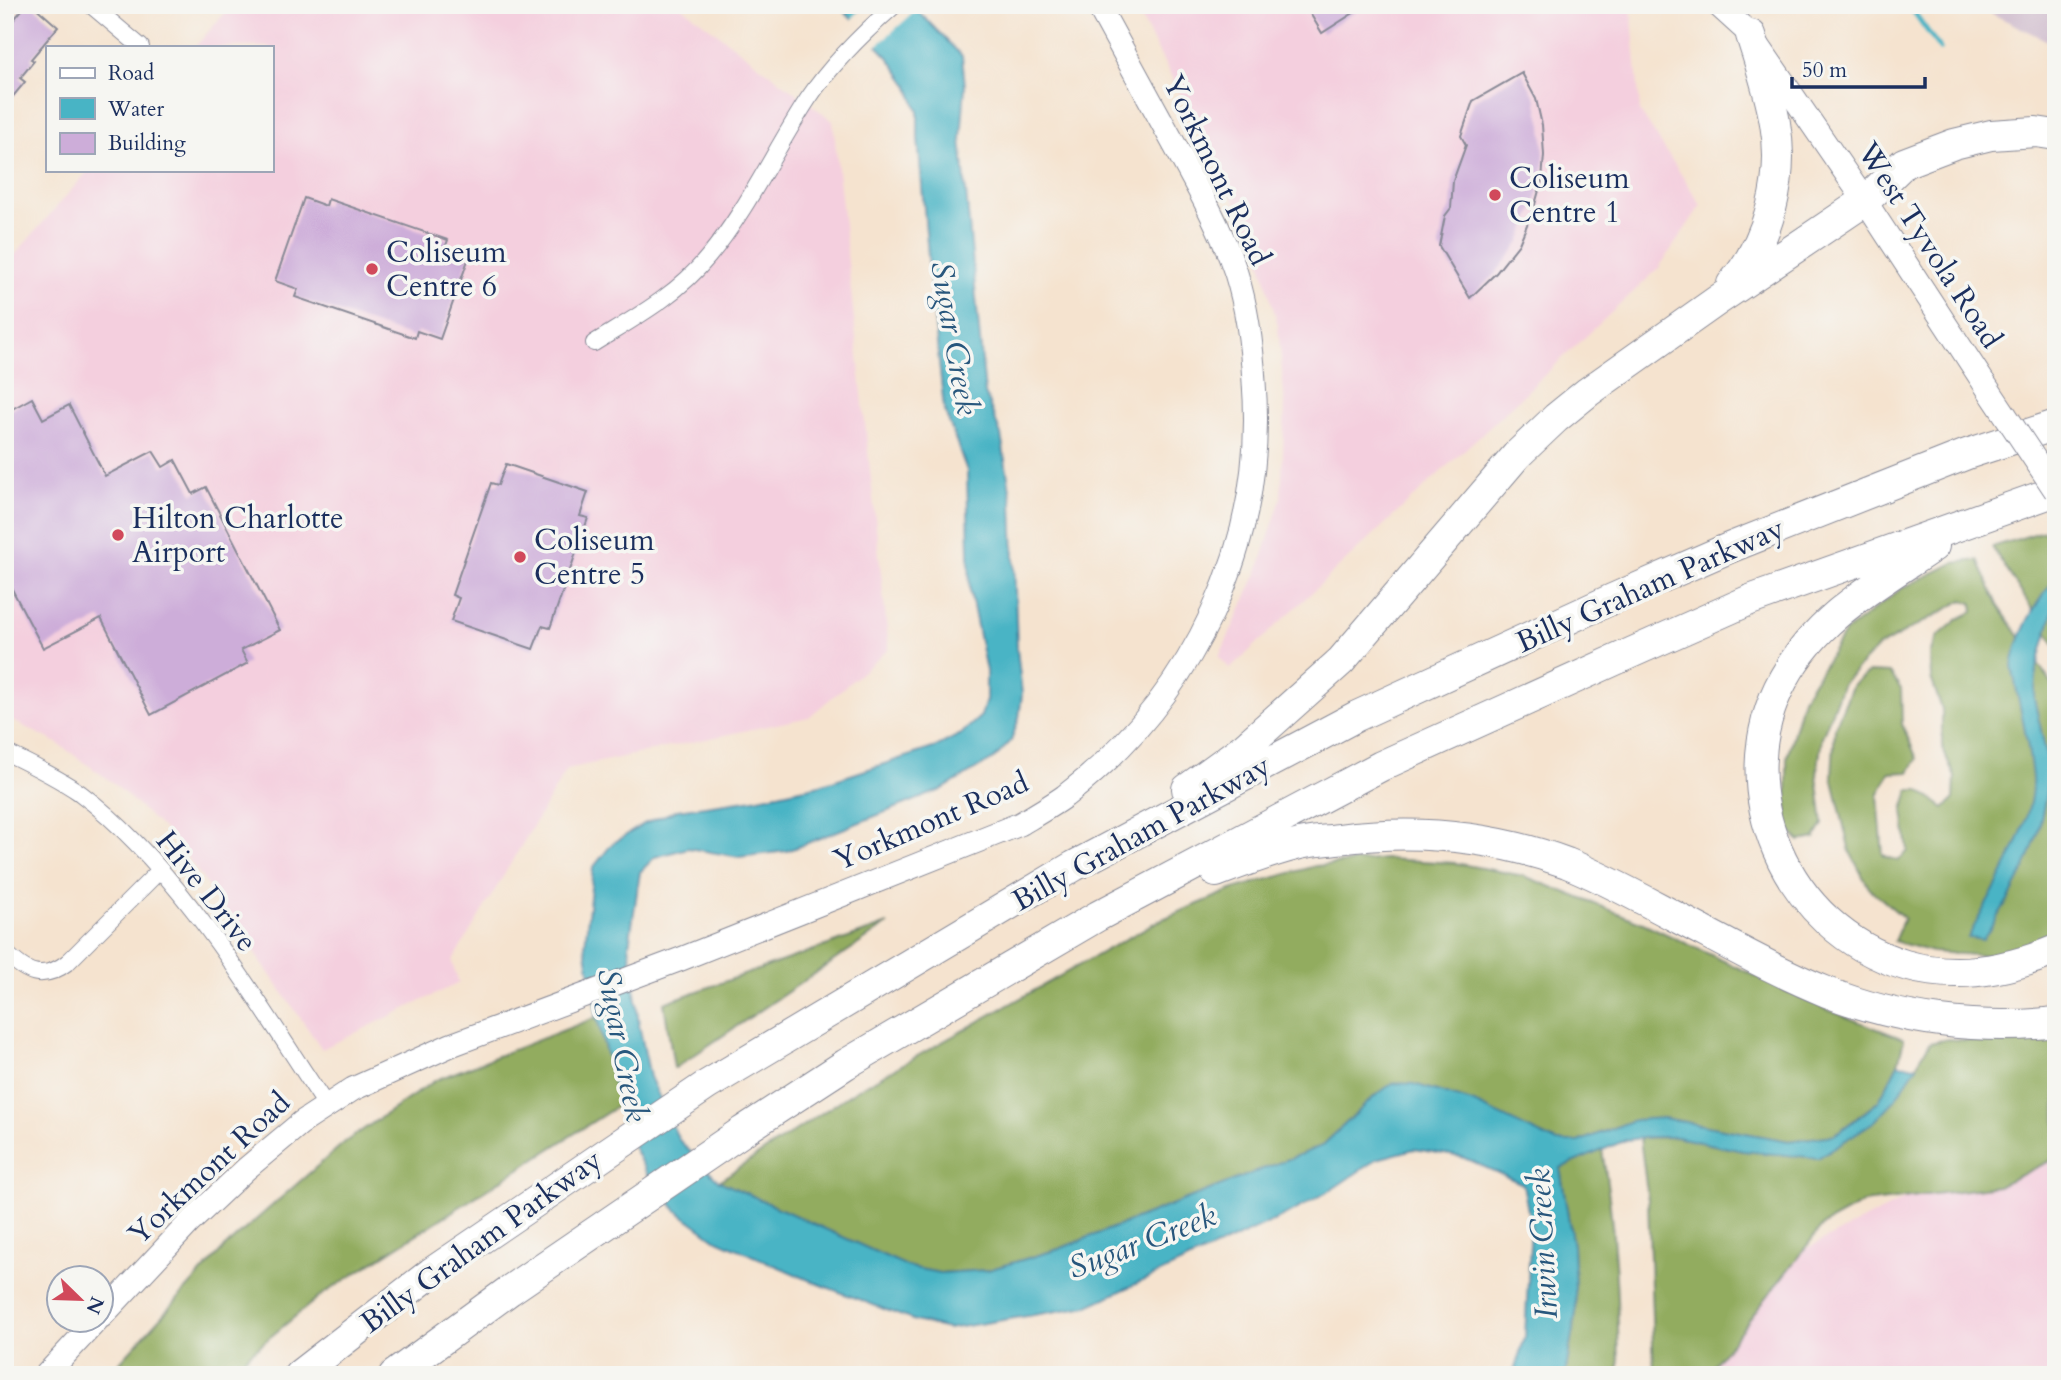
<svg xmlns="http://www.w3.org/2000/svg" width="2061" height="1380" font-family="Cardo,serif">
  <rect width="100%" height="100%" fill="#f6f6f2"/>
  <filter id="ink" filterUnits="userSpaceOnUse"><feTurbulence type="fractalNoise" baseFrequency=".0143" numOctaves="2"/><feDisplacementMap in="SourceGraphic" scale="14" xChannelSelector="R" yChannelSelector="G"/><feConvolveMatrix kernelMatrix="1 2 1 2 8 2 1 2 1" color-interpolation-filters="sRGB"/></filter>
  <filter id="wash" filterUnits="userSpaceOnUse"><feTurbulence type="fractalNoise" baseFrequency=".00686" numOctaves="4" result="noise"/><feDisplacementMap in="SourceGraphic" scale="28" xChannelSelector="R" yChannelSelector="G"/><feGaussianBlur stdDeviation="1.57" result="paint"/><feColorMatrix in="noise" values="0 0 0 0 0 0 0 0 0 0 0 0 0 0 0 0 0 1.4 0 .05"/><feComposite in="paint" operator="in"/></filter>
  <g filter="url(#wash)">
    <rect width="100%" height="100%" fill="#f5e3cf"/>
    <path fill="#f4cfde" d="M232,5L681,6L833,121L889,649L809,717L567,769L452,962L459,983L322,1049L191,862L169,834L112,782L57,743L5,717V266L89,170H271V47H195Z
      M1134,5H1631L1640,111L1701,205L1658,269L1230,669L1219,657L1258,571L1281,498L1285,405L1278,326L1258,252L1218,166Z
      M2056,1122V1375H1653L1662,1326L1709,1230L1808,1248Z"/>
    <path fill="#d0bdce" d="M1974,5H2056V45Z"/>
    <path fill="#92ac5e" stroke="#566e5e" stroke-width="2" d="M2044,531L2056,552V646L1992,547Z
      M1978,560L1998,605L2056,690V930L2032,943L1990,956L1932,952L1894,941L1904,918L1869,888L1850,852L1832,776L1835,727L1853,684L1869,672L1890,673L1901,689L1902,724L1917,759L1909,772L1889,773L1878,796L1883,855L1898,861L1908,851L1903,810L1909,790H1919L1944,808L1954,799L1955,777L1942,747V709L1931,678L1930,654L1937,637L1958,619L1973,612L1972,603L1963,600L1878,647L1843,683L1822,737L1817,775L1823,824L1815,838L1800,841L1787,829V758L1803,698L1845,632L1902,588L1954,563Z
      M1385,859L1455,863L1524,876L1643,923L1828,1010L1904,1039L1898,1064L1879,1101L1834,1135L1789,1141L1663,1118L1615,1127L1578,1142H1556L1471,1102L1414,1084L1376,1095L1322,1146L1059,1249L988,1270L940,1273L909,1267L719,1181L855,1091L1158,921L1234,889L1315,866Z
      M888,924L675,1068H674L664,1003Z
      M597,1017L619,1105L320,1296L224,1375H108L227,1245L345,1142L436,1080Z
      M2056,1036V1158L1998,1186L1863,1203L1823,1225L1706,1375H1654L1648,1200L1640,1138L1676,1137L1743,1151L1825,1154L1893,1102L1930,1043L1948,1039L2011,1044Z
      M1602,1150C1615,1224 1618,1299 1619,1375H1565L1576,1312L1573,1246L1560,1168Z"/>
    <path fill="#48b4c5" stroke="#327292" stroke-width="2" d="M838,5H912L962,56L965,86L961,139L985,393L1001,435L1012,502L1017,649L1022,694L1019,718L1011,741L995,758L941,790L787,851L739,857L688,848L655,857L640,872L629,945L639,1025L650,1077L679,1140L719,1181L909,1267L940,1273L988,1270L1059,1249L1322,1146L1376,1095L1393,1083L1414,1084L1472,1102L1556,1142H1578L1634,1120L1663,1118L1789,1141L1834,1135L1859,1117L1879,1101L1898,1064L1917,1066L1893,1102L1875,1121L1818,1158L1743,1151L1676,1137H1650L1626,1140L1560,1168L1573,1246L1576,1312L1565,1375H1513L1525,1337L1531,1226L1523,1184L1462,1157L1414,1149L1377,1159L1331,1190L1284,1216L1088,1306L948,1329L915,1321L811,1281L715,1239L676,1210L647,1174L634,1148L619,1105L597,1017L585,946L593,868L612,844L644,824L677,810L754,799L820,785L936,747L961,734L981,716L986,700V671L970,591L967,471L944,408L930,279L918,138V111L908,85L888,57Z
      M2056,578V600L2037,668L2034,698L2049,767L2045,800L2038,833L2025,868L2011,895L1983,940L1968,938C1990,895 2035,826 2032,778C2029,741 2018,701 2012,665C2019,632 2034,604 2056,578Z"/>
    <path fill="#f5e3cf" d="M865,5H918L920,7L874,48L849,22Z"/>
    <g fill="none" stroke-linecap="round" stroke-linejoin="round">
      <path stroke="#48b4c5" stroke-width="5" d="M1909,5L1940,49"/>
    </g>
    <g id="blocks">
      <path fill="#cdadd9" d="M26,5H33L58,27L31,59L34,61L20,78L25,82L5,106V30Z
        M1305,5H1366L1322,33Z
        M1522,73L1536,99L1542,125L1544,155L1542,180L1534,208L1519,244L1496,273L1470,298L1439,246L1445,216L1451,208L1453,181L1466,145L1461,136L1473,101Z
        M304,198L326,206L328,199L448,240L445,248L469,257L440,339L417,331L415,338L295,297L298,289L275,281Z
        M32,398L43,419L69,405L105,476L153,451L163,467L175,460L193,494L206,487L280,630L241,650L248,663L151,715L101,618L43,648L5,576V413Z
        M506,464L588,492L580,516L588,518L550,628L542,626L533,649L451,621L459,598L452,595L491,483L498,485Z"/>
    </g>
  </g>
  <g filter="url(#ink)">
    <use href="#blocks" fill-opacity="0" stroke="#888996" stroke-width="2"/>
    <g fill="none" stroke-linecap="round" stroke-linejoin="round">
      <g stroke="#888996" stroke-width="18">
        <path id="street" d="M91,5L141,47
          M594,343C636,317 677,295 708,257C748,209 774,151 808,99C832,63 863,33 895,5
          M5,752C30,764 57,777 80,793C179,867 257,1002 326,1105
          M5,952C26,973 42,982 68,962L160,870"/>
      </g>
      <g stroke="#888996" stroke-width="25">
        <path id="secondary" d="M1718,5L1751,35L1865,201L1984,383
          M102,1316L189,1223L246,1169L301,1123L353,1089L451,1045L681,959L1020,824C1035,815 1051,806 1065,796C1193,698 1267,543 1254,382C1252,345 1247,308 1236,273C1221,228 1197,186 1174,144C1149,98 1124,52 1098,5
          M46,1375L97,1320"/>
      </g>
      <g stroke="#888996" stroke-width="32">
        <path id="highway" d="M1732,284C1769,242 1785,178 1775,123C1770,93 1760,64 1751,35
          M1934,546C1877,585 1819,615 1784,678C1723,788 1787,930 1905,965C1957,980 2008,970 2056,950
          M1187,789L1245,747L1341,661L1517,455L1556,418L1588,392L1718,300L1865,201L1904,163L1954,144L1991,135L2036,132L2056,135
          M1216,872C1242,862 1269,852 1296,845C1309,841 1324,841 1338,839C1415,829 1494,836 1567,863C1604,878 1640,898 1676,917C1726,943 1775,971 1827,992C1897,1020 1981,1031 2056,1022
          M299,1375L431,1273L707,1085L1074,866L1357,716L1610,600L1729,548L1967,454L2056,425
          M394,1375L510,1290L743,1131L846,1064L1098,916L1381,766L1633,652L1750,600L2056,491"/>
      </g>
      <use href="#street" stroke="#fff" stroke-width="16"/>
      <use href="#secondary" stroke="#fff" stroke-width="23"/>
      <use href="#highway" stroke="#fff" stroke-width="30"/>
      <g stroke="#888996" stroke-width="25" stroke-linecap="butt">
        <path id="secondary-bridge" d="M1984,383L2056,491"/>
      </g>
      <use href="#secondary-bridge" stroke="#fff" stroke-width="23"/>
    </g>
  </g>
  <g fill="#d1495b" stroke="#f6f6f2" stroke-width="2.5">
    <circle cx="1495" cy="195" r="7"/>
    <circle cx="372" cy="269" r="7"/>
    <circle cx="118" cy="535" r="7"/>
    <circle cx="520" cy="557" r="7"/>
  </g>
  <g text-anchor="middle" stroke-width="7" stroke-linejoin="round" paint-order="stroke">
    <g font-size="30" fill="#1b2f5e" stroke="#f6f6f2">
      <text transform="translate(1217 170) rotate(64)" y="10">Yorkmont Road</text>
      <text transform="translate(1930 245) rotate(57)" y="10">West Tyvola Road</text>
      <text transform="translate(1650 585) rotate(-24)" y="10">Billy Graham Parkway</text>
      <text transform="translate(931 821) rotate(-23)" y="10">Yorkmont Road</text>
      <text transform="translate(1141 833) rotate(-29)" y="10">Billy Graham Parkway</text>
      <text transform="translate(207 891) rotate(52)" y="10">Hive Drive</text>
      <text transform="translate(209 1168) rotate(-43)" y="10">Yorkmont Road</text>
      <text transform="translate(481 1241) rotate(-36)" y="10">Billy Graham Parkway</text>
    </g>
    <g font-size="30" fill="#1b2f5e" stroke="#f6f6f2" text-anchor="start">
      <text x="1509" y="188">Coliseum<tspan x="1509" dy="34">Centre 1</tspan></text>
      <text x="386" y="262">Coliseum<tspan x="386" dy="34">Centre 6</tspan></text>
      <text x="132" y="528">Hilton Charlotte<tspan x="132" dy="34">Airport</tspan></text>
      <text x="534" y="550">Coliseum<tspan x="534" dy="34">Centre 5</tspan></text>
    </g>
    <g font-size="32" font-style="italic" fill="#28577d" stroke="#f6f6f2">
      <text transform="translate(955 338) rotate(80)" y="11">Sugar Creek</text>
      <text transform="translate(623 1045) rotate(79)" y="11">Sugar Creek</text>
      <text transform="translate(1142 1241) rotate(-21)" y="11">Sugar Creek</text>
      <text transform="translate(1542 1244) rotate(-93)" y="11">Irwin Creek</text>
    </g>
  </g>
  <rect width="2061" height="1380" fill="none" stroke="#f6f6f2" stroke-width="28"/>
  <rect x="46" y="46" width="228" height="126" fill="#f6f6f2" stroke="#9ea6b7" stroke-width="2"/>
  <rect x="60" y="68" width="35" height="10" fill="#ffffff" stroke="#9ea6b7" stroke-width="2"/>
  <text x="108" y="80" font-size="21" fill="#1b2f5e">Road</text>
  <rect x="60" y="98" width="35" height="21" fill="#48b4c5" stroke="#9ea6b7" stroke-width="2"/>
  <text x="108" y="116" font-size="21" fill="#1b2f5e">Water</text>
  <rect x="60" y="133" width="35" height="21" fill="#cdadd9" stroke="#9ea6b7" stroke-width="2"/>
  <text x="108" y="150" font-size="21" fill="#1b2f5e">Building</text>
  <g transform="translate(80 1299) rotate(113)"><circle r="33" fill="#f6f6f2" stroke="#9ea6b7" stroke-width="2"/>
  <path d="M0-5L12 26L0 18L-12 26Z" fill="#d1495b"/>
  <text y="-10" font-size="19" font-weight="bold" text-anchor="middle" fill="#1b2f5e">N</text>
  </g>
  <path d="M1792 77v10h133v-10" fill="none" stroke="#1b2f5e" stroke-width="3.5"/>
  <text x="1802" y="77" font-size="21" fill="#1b2f5e" stroke="#f6f6f2" stroke-width="5" paint-order="stroke">50 m</text>
</svg>
